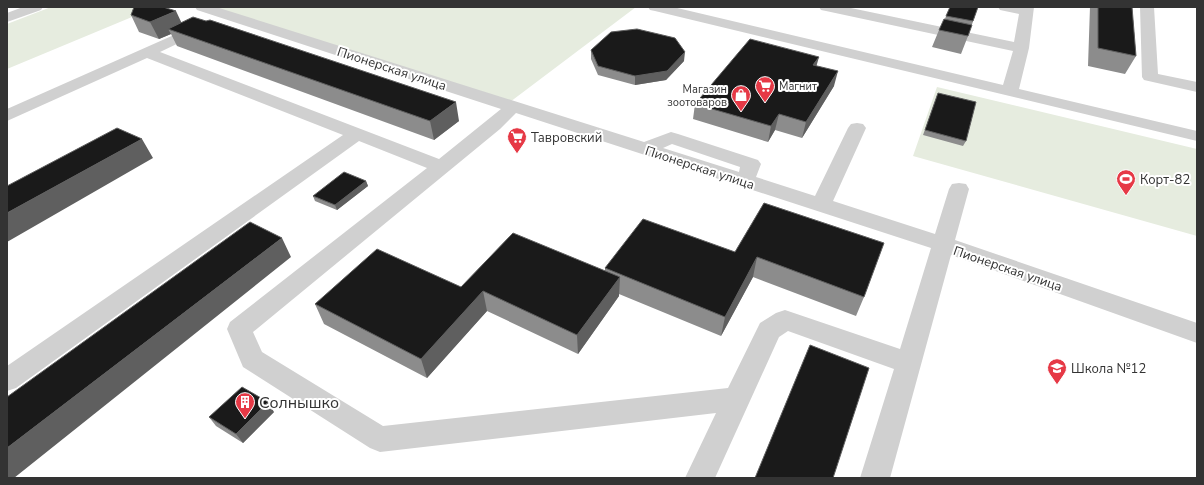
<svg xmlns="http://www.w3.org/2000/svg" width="1204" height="485" font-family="'Nunito Sans',sans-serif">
  <rect width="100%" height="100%" fill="#fff"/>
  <path fill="#e6ecdf" d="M51,7H156L7,69V24Z
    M212,7H636L510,102Z
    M937,87L1197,149V236L913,156Z"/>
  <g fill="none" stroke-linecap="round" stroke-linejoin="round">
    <path fill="#d0d0d0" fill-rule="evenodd" d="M23,7H43L41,10L7,22V13Z
      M195,7H216L644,142L671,132L678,134L758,160L761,164L756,177L815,196L848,128L851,124L857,123L863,124L866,128L833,201L935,234L949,189L952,184L959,183L966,184L969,189L955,240L1197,323V343L951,255L890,478H860L894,369L788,331L779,337L715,478H685L716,413L380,452L370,448L243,367L227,329L230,322L427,168L359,141L16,388L7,391V366L343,135L147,58L7,121V109L201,23L206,24L208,27L206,30L160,52L439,159L501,109L197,10ZM516,113L931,248L900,349L785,310L776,313L760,323L728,388L383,426L262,352L253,332L500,129ZM672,144L740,167L739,172L663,148Z
      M648,7H673L1003,85L1013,51L826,11L821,10L819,7H846L1014,42L1019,14L1000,10L998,7H1034L1029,48L1019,89L1197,131V141L655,11L650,10Z
      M1140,7H1154L1158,74L1197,82V92L1144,80L1142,77Z"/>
  </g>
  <path fill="#8c8c8c" d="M978,7L968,36L961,54L932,47L939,30L945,19L946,16Z
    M1090,7H1132L1136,56L1125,74L1088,66Z
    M131,15L181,23L459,121L434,140L177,46L171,34L159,39L139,32Z
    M591,50L684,61L666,80L635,85L598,75L591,59Z
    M817,66L834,86L802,138L775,130L768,142L693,119L695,104Z
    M938,93L966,141L963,146L923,135Z
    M366,181L368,186L337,210L315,201L313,196Z
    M764,203L864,297L856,316L753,277L721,336L619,294V296L578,354L487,311L427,378L324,324L315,304L605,271V268L735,252Z
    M274,412L243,443L216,426L209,417Z"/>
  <path fill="#5f5f5f" d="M176,11L184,28L168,29L171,34L159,39L150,22Z
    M685,52L684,61L666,80L635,85V76Z
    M819,57L815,71L813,65Z
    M838,71L834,86L802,138L806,122Z
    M456,102L459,121L434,140L430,121Z
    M779,114L775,130L768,142L771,126Z
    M142,139L153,158L7,242V213Z
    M366,181L368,186L337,210L335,205Z
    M282,238L291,257L14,478H7V448Z
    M757,257L753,277L721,336L725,317Z
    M620,277L619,296L578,354L577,335Z
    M483,291L487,311L427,378L421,359Z
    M268,402L274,412L243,443L236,434Z"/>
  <path fill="#1a1a1a" stroke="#5f5f5f" d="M134,7H163L176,11L150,22L131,15Z
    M950,7H978L973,21L946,16Z
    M1098,7H1132L1136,56L1098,48Z
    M193,17L206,21L210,20L456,102L430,121L168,29Z
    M944,19L972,25L968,36L939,30Z
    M637,29L675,38L685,52L667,71L635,76L598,66L591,50L611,32Z
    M750,39L819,57L813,65L838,71L806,122L779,114L771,126L695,104Z
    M938,93L976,102L966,141L925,130Z
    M117,128L142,139L7,213V186Z
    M344,172L366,181L335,205L313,196Z
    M764,203L884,243L864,297L757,257L725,317L605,268L643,219L735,252Z
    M250,222L282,238L7,448V397Z
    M513,233L620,277L577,335L483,291L421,359L315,304L377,249L461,287Z
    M810,345L869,368L833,478H755Z
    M242,387L268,402L236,434L209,417Z"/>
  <defs>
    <g id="supermarket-pin" transform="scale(1)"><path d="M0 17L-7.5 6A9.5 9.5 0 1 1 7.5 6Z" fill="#e63946" stroke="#fff"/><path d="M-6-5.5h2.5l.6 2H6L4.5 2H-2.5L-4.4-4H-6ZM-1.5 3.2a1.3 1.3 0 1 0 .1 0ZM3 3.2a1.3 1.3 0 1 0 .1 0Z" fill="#fff"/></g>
    <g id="shop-pin" transform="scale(1)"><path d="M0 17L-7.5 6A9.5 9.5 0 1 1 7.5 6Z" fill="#e63946" stroke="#fff"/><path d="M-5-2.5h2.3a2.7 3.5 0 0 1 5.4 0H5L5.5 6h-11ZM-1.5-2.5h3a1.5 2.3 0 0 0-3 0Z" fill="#fff"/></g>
    <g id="stadium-pin" transform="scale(1)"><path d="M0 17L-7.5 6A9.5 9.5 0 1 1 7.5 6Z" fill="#e63946" stroke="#fff"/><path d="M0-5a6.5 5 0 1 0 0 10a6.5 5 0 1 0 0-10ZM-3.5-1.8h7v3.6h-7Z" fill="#fff"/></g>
    <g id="school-pin" transform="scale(1)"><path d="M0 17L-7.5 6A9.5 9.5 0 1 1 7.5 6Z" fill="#e63946" stroke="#fff"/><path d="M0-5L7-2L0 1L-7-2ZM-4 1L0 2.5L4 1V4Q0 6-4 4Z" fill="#fff"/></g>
    <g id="building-pin" transform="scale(1)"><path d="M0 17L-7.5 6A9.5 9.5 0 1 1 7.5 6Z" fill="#e63946" stroke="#fff"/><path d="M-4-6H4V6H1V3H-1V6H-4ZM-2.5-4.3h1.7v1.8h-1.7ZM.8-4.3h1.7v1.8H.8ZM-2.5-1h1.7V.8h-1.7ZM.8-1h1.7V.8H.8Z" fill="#fff"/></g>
  </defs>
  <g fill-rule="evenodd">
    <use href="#supermarket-pin" x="765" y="86"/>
    <use href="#shop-pin" x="741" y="95"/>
    <use href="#supermarket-pin" x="517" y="137"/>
    <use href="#stadium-pin" x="1126" y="179"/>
    <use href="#school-pin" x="1057" y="368"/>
    <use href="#building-pin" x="245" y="402"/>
  </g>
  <g text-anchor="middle" stroke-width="4" stroke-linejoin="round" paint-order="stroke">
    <g font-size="11" fill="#333" stroke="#fff" text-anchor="start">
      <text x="779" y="90">Магнит</text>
      <text x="727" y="93" text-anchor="end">Магазин<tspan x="727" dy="13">зоотоваров</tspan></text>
    </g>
    <g font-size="13" fill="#333" stroke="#fff">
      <text transform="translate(392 68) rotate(18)" y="5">Пионерская улица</text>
      <text transform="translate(700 167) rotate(18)" y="5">Пионерская улица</text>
      <text transform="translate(1008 268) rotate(19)" y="5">Пионерская улица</text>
    </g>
    <g font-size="13" fill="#333" stroke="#fff" text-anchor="start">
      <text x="531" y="142">Тавровский</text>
      <text x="1140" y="184">Корт-82</text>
      <text x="1071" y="373">Школа №12</text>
    </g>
    <g font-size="16" fill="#333" stroke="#fff" text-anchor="start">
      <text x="259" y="408">Солнышко</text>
    </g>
  </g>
  <rect width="1204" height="485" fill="none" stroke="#333333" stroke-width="16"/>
</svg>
